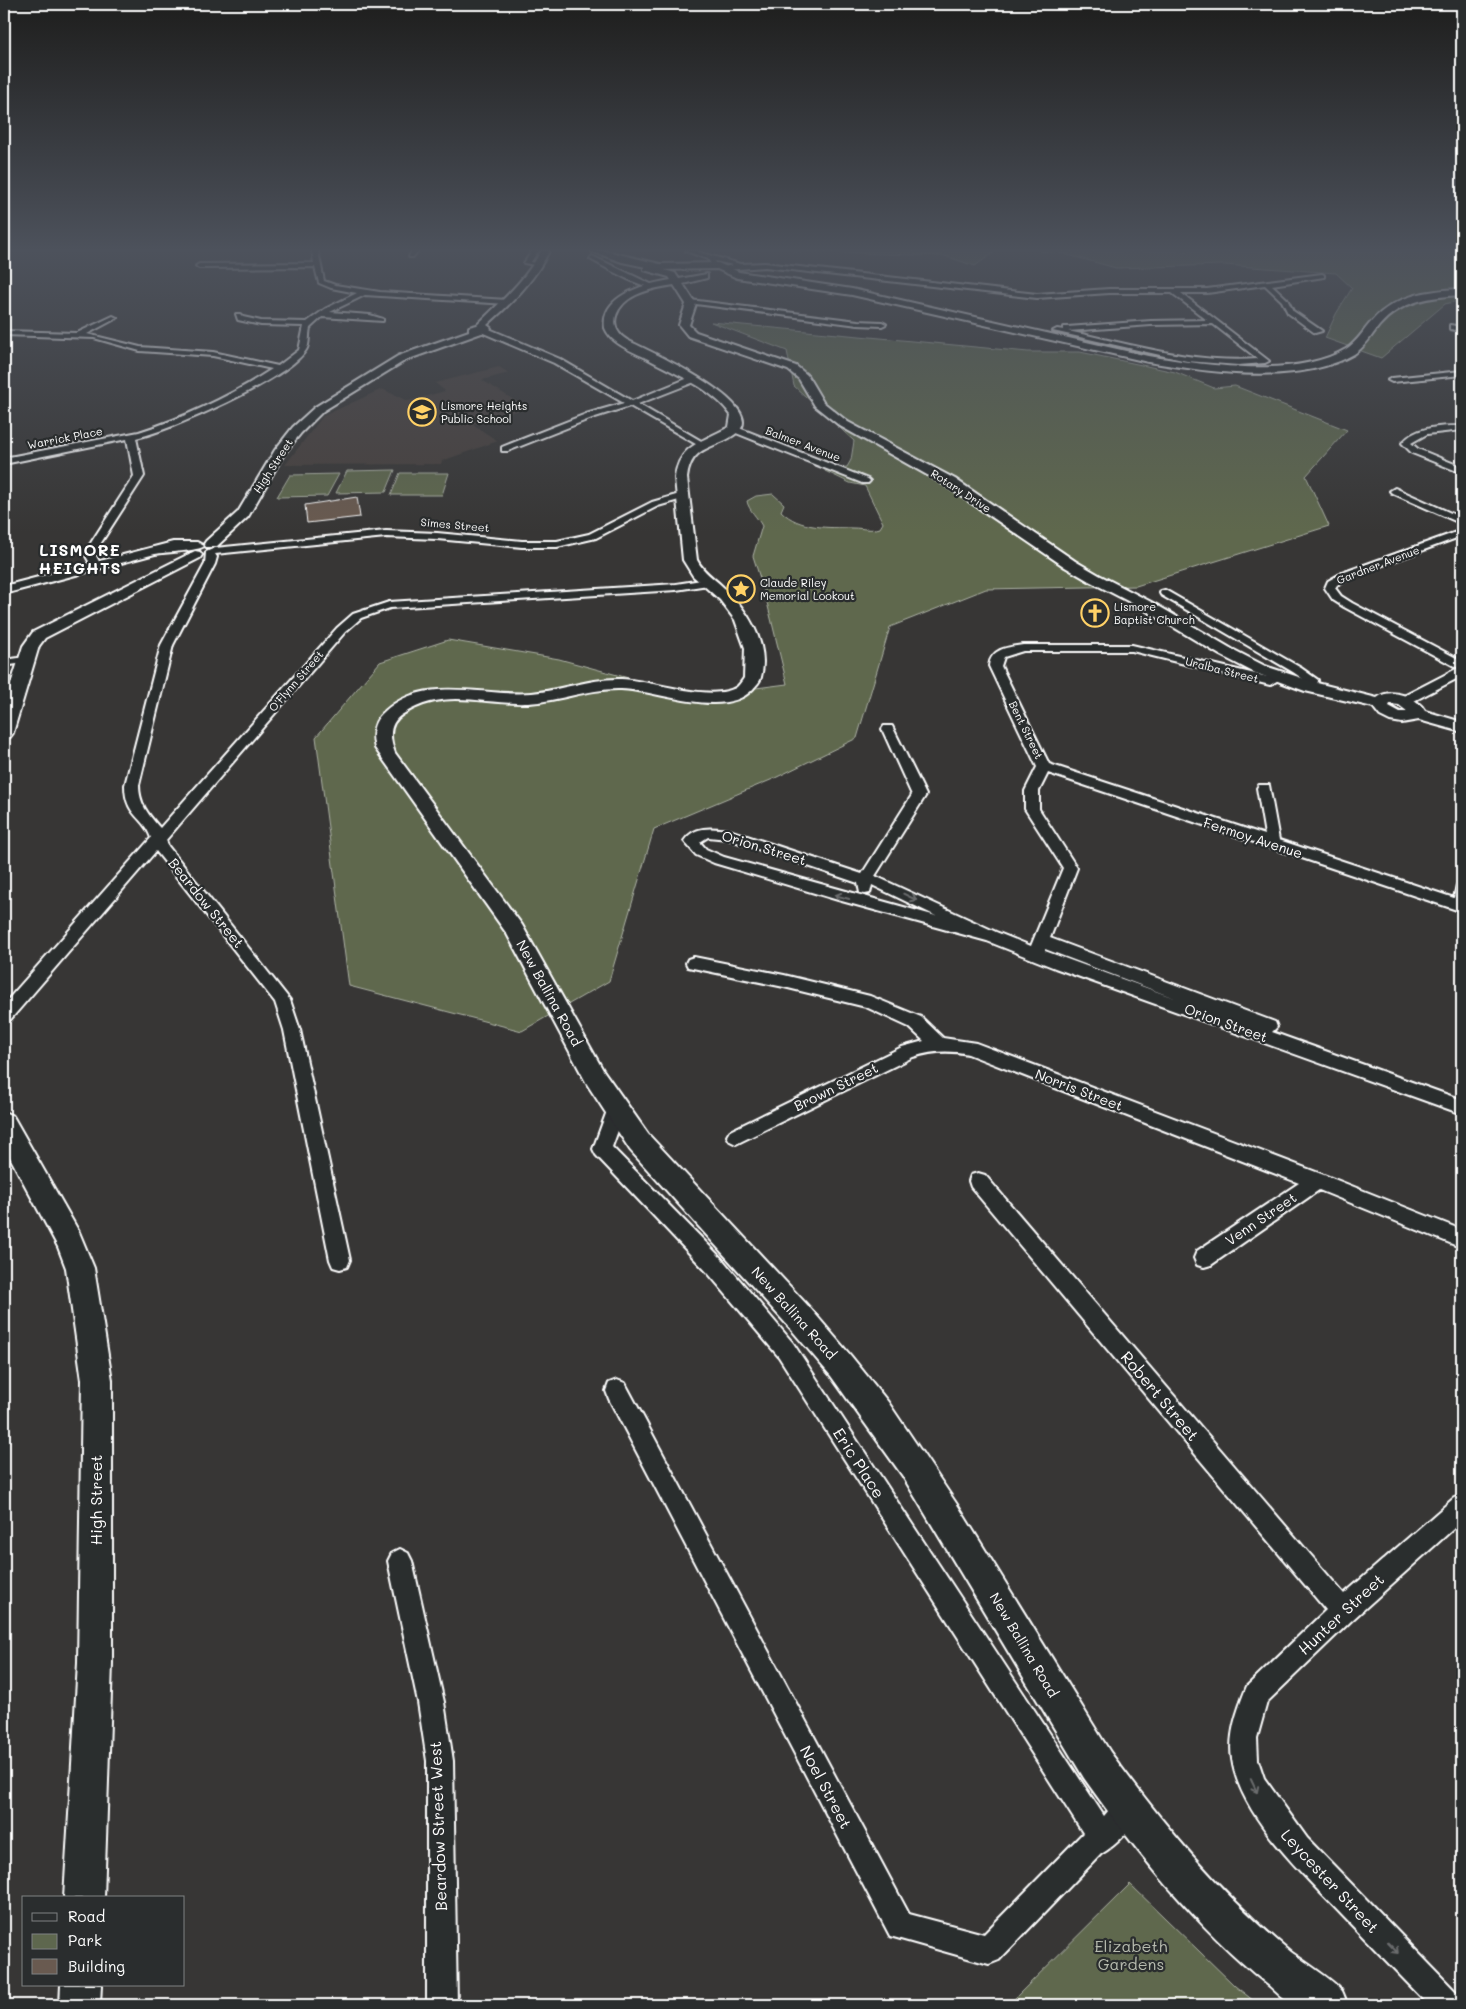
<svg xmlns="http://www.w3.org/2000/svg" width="1466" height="2009" font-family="Mali,sans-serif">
  <rect width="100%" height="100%" fill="#373635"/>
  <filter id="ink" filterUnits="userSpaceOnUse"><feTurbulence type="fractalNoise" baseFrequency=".02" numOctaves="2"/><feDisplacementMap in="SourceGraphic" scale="10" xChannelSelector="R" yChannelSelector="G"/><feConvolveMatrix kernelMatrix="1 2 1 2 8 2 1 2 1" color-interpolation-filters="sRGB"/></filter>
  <g filter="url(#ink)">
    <path fill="#46413d" d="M499,367L509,373L482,380L527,408L472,424L498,441L442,461L441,464L285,465L323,416L382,389L408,401L445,391L435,383Z"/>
    <path fill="#5e674e" stroke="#aeb3a6" d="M794,251H996L975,266L945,256Z
      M1039,251L1462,252V300L1445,304L1381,358L1325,338L1336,314L1352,288L1336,273L1224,265L1116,268L1057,252Z
      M711,322L1028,352H1080L1175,372L1214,388L1235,386L1347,430L1306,476L1329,526L1136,586L986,589L890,627L857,738L773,779L654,829L609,981L522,1031L349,986L316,737L380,662L448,640L559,659L694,696L787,684L765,594L753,556L762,526C758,518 748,509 747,501L756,496L773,494L784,504L781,511C800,530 828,527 853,528C863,528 871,531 880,528L883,523L865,486L850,483L825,471V469L847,467L851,460L854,441L794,386L787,351Z
      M395,470L386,492L336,493L347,471Z
      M400,473H449L442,495H391Z
      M339,474L327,496L277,497L290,475Z
      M1130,1884L1235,1986L1259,2005H1008Z"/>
    <path fill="#695a50" stroke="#fff" d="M357,497L360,517L307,523L305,505Z"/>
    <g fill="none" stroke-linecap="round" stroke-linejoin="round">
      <g stroke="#fff" stroke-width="4">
        <path id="street" d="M312,251H318L324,281L335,285L380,292L507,300L510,302L507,304L365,295L330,312L370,315L383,319V321L322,317L310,328C308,336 310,344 306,350C288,379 170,431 136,438L144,476L97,549L96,556L101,565L96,568L92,567L86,556L87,549L134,476L127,439L4,464V458L139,432C186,417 231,396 272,369L213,356L140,351L94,338L4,335V331L77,333L113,316L117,318L115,319L87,334L140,347L213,352L278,366L299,350L304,326L261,325L238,320L236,314H240L243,317L261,321L307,322L325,309L357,293L331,288L319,283L315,267L199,268L196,266L199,264L314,263Z
          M412,251H418L413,257H409Z
          M532,251H538L531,262L540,264V266L524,263Z
          M686,251H695L740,264L765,263L1037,294L1109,289H1207L1322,274L1324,275V277L1272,285L1287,299L1293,311L1322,331L1315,333L1288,313L1282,301L1265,285L1207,293H1181L1269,361L1265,363L1238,365L1187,361L1053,331L1057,329L1064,330V327H1067L1151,321L1207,320L1172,293H1109L1037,298L765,267L725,270L722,268L723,267L733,265L715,261L718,266L713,267L708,259ZM1213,324L1258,359C1194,364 1130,344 1068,331L1151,325Z
          M592,256L653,285L654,286C645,291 601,265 590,259Z
          M690,300L858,321L882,322L886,324L882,326L858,325L688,303V301Z
          M1450,325L1462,327V331L1450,329Z
          M481,328H487L560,359L632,401L691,377H697V381L638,404L708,445L701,447L630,406L592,418L508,451H502V447L586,414L624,403L554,363L481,332Z
          M1462,371V375L1392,382L1388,380L1392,378Z
          M734,426L868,479L870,481L868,483H862L731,431L730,429Z
          M1462,426V430L1427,434L1411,443L1418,449L1462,467V473L1412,453L1402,443C1416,426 1442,426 1462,426Z
          M1395,488L1462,518V524L1392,493L1390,491Z
          M683,493L686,494V498L658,506L596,538L557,547H522L437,539L386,537L215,554L217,557L215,564L173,645L139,785C139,804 148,814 160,828L337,628L353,614L389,602L676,584L708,579L713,582L708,585L676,590L390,608L361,618L345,632L166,840L168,846L290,1000L300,1030L350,1260L347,1267L340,1269L333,1267L330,1260L284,1030L275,1002L156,851L10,1020L4,1021V1004L151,838C144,816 125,817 125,785L161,645L205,564L206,552L215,548L386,531L437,533L522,541H557L589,534L652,502Z
          M1462,530V536L1350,577L1337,585L1335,588L1341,596L1352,603L1462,661V676L1408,704H1400L1398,701L1400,698L1458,668L1344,607L1333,600L1325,588L1328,581L1342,573Z
          M1165,590L1301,668L1318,680L1317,687L1311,691L1307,690L1306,681L1293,672L1161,595L1160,593L1161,591Z
          M1023,645H1132L1268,677L1279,672L1283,673L1285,676L1270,685L1132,651H1023L1004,657L1001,666L1049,764L1265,835L1257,788L1259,785H1269L1279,840L1454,898L1457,885L1462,884V911H1460L1048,773L1039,791V809L1077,868L1050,938L1275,1022L1277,1027L1272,1032L1462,1100V1114L1055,968L987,941L838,900L714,863L696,855L684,841C694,825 713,828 729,830L862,874L912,795L882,729L884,726H892L926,795L875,876L996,932L1031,946L1063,868L1025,809V791L1037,767L989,666C991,648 1009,647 1023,645ZM708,837L728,839L858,883L860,893L865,894L870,893L872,885L874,886L936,916L724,857L706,849L700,842ZM1045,949L1177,999L1045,951Z
          M26,657L30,658L32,660L30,662L4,666V660Z
          M694,957L784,975L870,996L921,1017L943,1038L976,1043L1324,1175L1462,1230V1248L1319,1190L1211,1265L1204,1267L1197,1265L1194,1258L1197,1251L1299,1183L968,1054C949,1050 932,1051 913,1057L742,1141L736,1144L730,1141L727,1136L730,1131L902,1047L924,1041L909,1027L866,1007L784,987L688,967L686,963L688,959Z
          M616,1104L622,1106L625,1111L612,1147L722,1259L793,1343L1104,1816L1118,1799L1128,1795L1138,1799L1142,1809C1134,1827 1117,1845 1101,1854L999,1960L989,1964L890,1936L609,1399L606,1391L609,1383L617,1380L625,1383L909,1914L984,1934L1083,1833L779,1357L708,1273L596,1155L593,1149L607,1111L610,1106Z
          M978,1173L985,1175L1344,1594L1454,1498L1462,1495V1521L1352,1620L1267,1702L1257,1738L1258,1760L1264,1778L1307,1838L1459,1995L1462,2005H1429C1400,1975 1371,1945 1342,1915C1304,1875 1240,1816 1232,1759C1228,1735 1238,1708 1247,1686L1326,1610L971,1187L969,1181L971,1175Z
          M400,1549L408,1553L412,1561L444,1702L453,1761L457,2005H427V1761L418,1702L388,1561L392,1553Z"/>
      </g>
      <g stroke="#fff" stroke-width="4">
        <path id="secondary" d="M541,251H549C534,281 512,303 487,325L491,328L490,330L406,360L323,411L301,433L284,454L248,517L216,547H206L204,544L206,541L238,512L275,450L293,427L315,407L398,356L469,331V327L477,325C501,301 525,281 541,251Z
          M647,265L675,273L679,279L707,274V278L683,284L696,304L689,325L696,332L796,366L807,375L823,402L848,422L955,479L1075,561L1099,575L1155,604L1232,649L1265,666L1317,683L1377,698C1391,687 1417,697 1425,711L1462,722V732L1419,720L1402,723L1390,721L1380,716L1373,707L1305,691L1253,672L1220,655L1145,610L1089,581L1065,567L945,485L840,426L815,406L799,379L788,370L688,336L679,325L686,304L674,285C662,287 648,289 636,295C617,304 605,326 627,340C645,349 769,404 738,432C717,450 691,443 687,478L697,560C703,572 714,578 723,587C746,608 770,643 761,677C760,682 756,685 753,689C725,720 657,690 621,689C590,688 560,701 528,703C482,705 445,687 403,714C388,723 389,738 395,753L522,925L603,1070L648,1134L810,1308L851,1356L888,1402L958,1506L1110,1752C1163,1824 1221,1895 1291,1952C1302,1960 1336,1982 1342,1991C1344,1995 1346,2001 1347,2005C1337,2005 1302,2008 1294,2005C1285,2002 1275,1990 1267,1984C1196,1926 1137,1853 1084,1778L902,1475L831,1376L790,1328L630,1150L587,1084L507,934L375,748C371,733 373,721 385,711C427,674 482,697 532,693C562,690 591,678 621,679C650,680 713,703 737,687C739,685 742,681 744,678L745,648L735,620L720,600L693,576L683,560L675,478C678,445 704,441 729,427L731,415C713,389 676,374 648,359C633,351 612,345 605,328C600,294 647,284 671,280L669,277L644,270V266ZM1390,704L1399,705L1408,712H1400L1389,706Z
          M173,542H197L204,546C200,551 165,552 155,554L4,594V586Z
          M195,551L200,552L202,555L200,558L45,638L39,646L13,733L10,737L4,738V706L23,646L33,632Z
          M4,1112L13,1116L79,1232L94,1268L112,1380V1663L104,1898H64L78,1663L82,1380L66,1268L58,1247L4,1146Z
          M61,1985H101L100,2005H60Z"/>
      </g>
      <g stroke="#fff" stroke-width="4">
        <path id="primary" d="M591,251H606L660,264L718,263L739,272L852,289L1148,356C1204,365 1296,379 1346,349C1357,342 1363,331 1372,321C1395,295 1429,290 1462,289V295C1431,297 1401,300 1379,326C1371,336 1365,347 1354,354C1299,386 1208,372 1148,362L852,295L737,278L717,269L660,270L622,262Z"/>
      </g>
      <use href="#street" fill="#2a2d2e" fill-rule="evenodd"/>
      <use href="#secondary" fill="#2a2d2e" fill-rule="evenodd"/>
      <use href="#primary" fill="#2a2d2e" fill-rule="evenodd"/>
    </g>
    <defs><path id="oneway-shaft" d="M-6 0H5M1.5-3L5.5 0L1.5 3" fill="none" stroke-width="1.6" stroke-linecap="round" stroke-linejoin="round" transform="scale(1.25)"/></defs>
    <g stroke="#6a6c6d">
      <use href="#oneway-shaft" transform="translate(842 897) rotate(-165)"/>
      <use href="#oneway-shaft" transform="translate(910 897) rotate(26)"/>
      <use href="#oneway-shaft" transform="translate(1254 1786) rotate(65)"/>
      <use href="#oneway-shaft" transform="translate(1393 1948) rotate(46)"/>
    </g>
  </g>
  <linearGradient id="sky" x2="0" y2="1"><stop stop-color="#1e1e1d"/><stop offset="0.47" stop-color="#4d525c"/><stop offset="1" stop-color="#4d525c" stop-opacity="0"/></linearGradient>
  <rect width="1466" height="532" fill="url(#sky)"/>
  <defs>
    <g id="school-ring" transform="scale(1.4375)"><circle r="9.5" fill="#2a2d2e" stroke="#ffd166" stroke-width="1.5"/><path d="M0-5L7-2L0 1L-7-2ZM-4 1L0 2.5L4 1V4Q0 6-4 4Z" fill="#ffd166"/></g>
    <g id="sight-ring" transform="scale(1.4375)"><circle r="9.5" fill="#2a2d2e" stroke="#ffd166" stroke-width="1.5"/><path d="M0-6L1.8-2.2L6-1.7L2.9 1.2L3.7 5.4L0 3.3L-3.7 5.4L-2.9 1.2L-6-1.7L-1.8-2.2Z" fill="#ffd166"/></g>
    <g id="church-ring" transform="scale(1.4375)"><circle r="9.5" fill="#2a2d2e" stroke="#ffd166" stroke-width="1.5"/><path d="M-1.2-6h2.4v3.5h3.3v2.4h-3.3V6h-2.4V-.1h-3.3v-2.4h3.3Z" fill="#ffd166"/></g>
  </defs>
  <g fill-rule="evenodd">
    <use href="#school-ring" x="422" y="412"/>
    <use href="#sight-ring" x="741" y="589"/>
    <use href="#church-ring" x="1095" y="613"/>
  </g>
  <g text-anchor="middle" stroke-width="4.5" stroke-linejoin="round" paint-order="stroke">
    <g font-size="11" fill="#fff" stroke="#2a2d2e" text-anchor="start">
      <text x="441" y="410">Lismore Heights<tspan x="441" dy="13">Public School</tspan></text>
      <text x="760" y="587">Claude Riley<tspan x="760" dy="13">Memorial Lookout</tspan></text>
      <text x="1114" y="611">Lismore<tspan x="1114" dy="13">Baptist Church</tspan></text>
    </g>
    <g font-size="11" fill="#fff" stroke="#2a2d2e">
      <text transform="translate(65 438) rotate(-11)" y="4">Warrick Place</text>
      <text transform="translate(803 444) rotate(21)" y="4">Balmer Avenue</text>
      <text transform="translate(273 466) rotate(-57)" y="4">High Street</text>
      <text transform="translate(961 491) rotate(33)" y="4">Rotary Drive</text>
      <text transform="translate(455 525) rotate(5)" y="4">Simes Street</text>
      <text transform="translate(1378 565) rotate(-21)" y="4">Gardner Avenue</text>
      <text transform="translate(1222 670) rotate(14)" y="4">Uralba Street</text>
      <text transform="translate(296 681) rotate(-49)" y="4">O'Flynn Street</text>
      <text transform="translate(1026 730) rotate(64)" y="4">Bent Street</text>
    </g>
    <g font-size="14" fill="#fff" stroke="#2a2d2e">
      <text transform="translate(1253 838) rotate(18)" y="5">Fermoy Avenue</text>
      <text transform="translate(764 848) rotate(17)" y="5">Orion Street</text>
      <text transform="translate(206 903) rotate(51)" y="5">Beardow Street</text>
      <text transform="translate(549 993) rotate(61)" y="5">New Ballina Road</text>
      <text transform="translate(1226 1023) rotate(20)" y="5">Orion Street</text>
      <text transform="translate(836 1087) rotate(-26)" y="5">Brown Street</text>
      <text transform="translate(1079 1090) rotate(21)" y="5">Norris Street</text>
      <text transform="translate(1261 1219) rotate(-34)" y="5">Venn Street</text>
      <text transform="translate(794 1313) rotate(48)" y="5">New Ballina Road</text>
      <text transform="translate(1024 1645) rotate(59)" y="5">New Ballina Road</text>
    </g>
    <g font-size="16" font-weight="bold" letter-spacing="1" fill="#fff" stroke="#2a2d2e">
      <text x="80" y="556">LISMORE<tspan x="80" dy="18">HEIGHTS</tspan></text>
    </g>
    <g font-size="16" fill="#fff" stroke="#2a2d2e">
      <text transform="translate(1160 1396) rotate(50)" y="6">Robert Street</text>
      <text transform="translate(859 1463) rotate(57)" y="6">Eric Place</text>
      <text transform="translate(96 1500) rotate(-90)" y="6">High Street</text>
      <text transform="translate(1341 1614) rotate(-43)" y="6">Hunter Street</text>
      <text transform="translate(826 1787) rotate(62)" y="6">Noel Street</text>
      <text transform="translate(438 1826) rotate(-92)" y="6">Beardow Street West</text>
      <text transform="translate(1330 1881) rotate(47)" y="6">Leycester Street</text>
    </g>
    <g font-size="16" fill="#b7bbaf" stroke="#2a2d2e">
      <text x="1131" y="1952">Elizabeth<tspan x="1131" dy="18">Gardens</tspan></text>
    </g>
  </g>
  <rect width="1466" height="2009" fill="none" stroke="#2a2d2e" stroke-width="20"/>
  <rect x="10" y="10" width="1446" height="1989" fill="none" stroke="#fff" stroke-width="2" filter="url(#ink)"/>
  <rect x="22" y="1896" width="162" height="90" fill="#2a2d2e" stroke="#7f8182"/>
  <rect x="32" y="1913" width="25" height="8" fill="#2a2d2e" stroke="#7f8182"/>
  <text x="68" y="1922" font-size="15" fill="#ffffff">Road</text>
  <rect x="32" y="1934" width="25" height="15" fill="#5e674e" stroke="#7f8182"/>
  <text x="68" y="1946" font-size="15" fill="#ffffff">Park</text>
  <rect x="32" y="1959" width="25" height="15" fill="#695a50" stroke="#7f8182"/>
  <text x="68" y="1972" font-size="15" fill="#ffffff">Building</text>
</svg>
